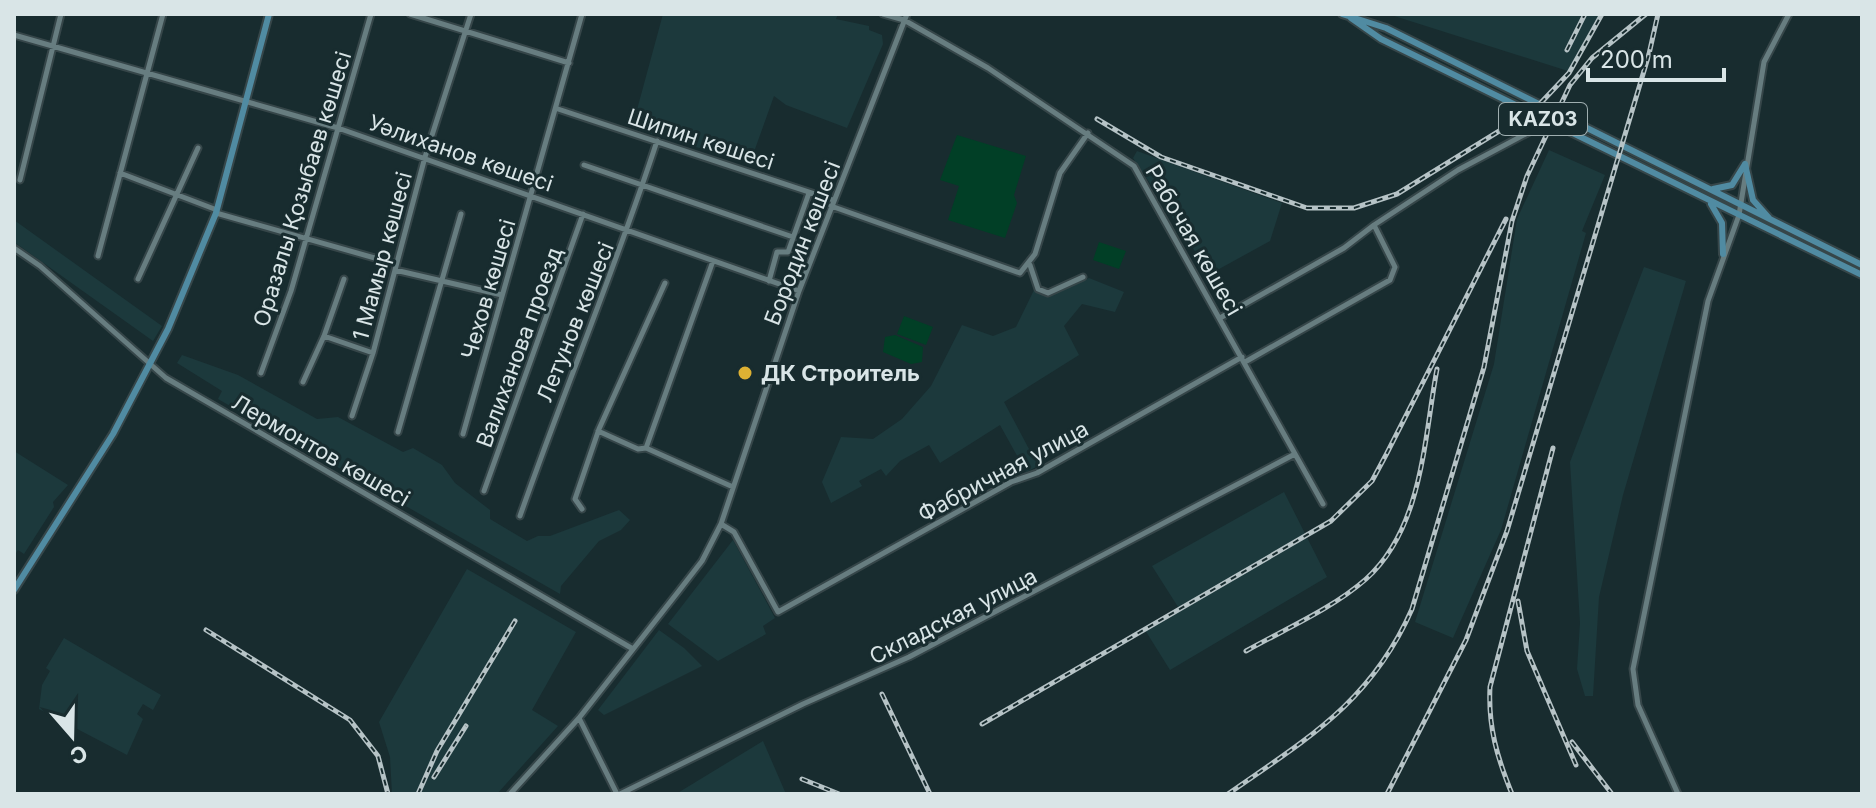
<svg xmlns="http://www.w3.org/2000/svg" width="1876" height="808" font-family="Inter,sans-serif">
  <rect width="100%" height="100%" fill="#182c2f"/>
  <path fill="#1c393c" d="M663,14H838L836,19L869,26V30L882,35L883,44L847,128L786,105L774,96L750,163L632,128Z
    M1388,14H1602L1568,71Z
    M1549,150L1605,175L1582,231L1586,233L1501,530L1453,638L1415,622L1494,364L1517,219Z
    M1137,151L1282,203L1270,241L1210,274L1133,158Z
    M14,220L162,326L153,341L14,242Z
    M1644,267L1686,281L1623,495L1599,597L1593,696H1585L1577,669L1580,623L1570,462Z
    M1089,278L1124,292L1115,312L1082,304L1064,326L1079,355L1004,402L1038,466L1026,472L1000,425L940,463L929,445L900,461L886,476L881,469L859,481L862,486L831,503L822,482L841,437L873,439L902,419L931,386L962,325L993,336L1016,327L1034,290L1052,295Z
    M182,355L238,375L317,419L338,417L403,452L413,448L442,465L455,483L490,510V519L527,541L538,536H550L619,510L630,520L621,530L599,541L561,586L560,594L218,399L222,391L177,363Z
    M14,451L68,485L53,502L54,507L24,554L18,550L14,556Z
    M1284,492L1327,577L1170,670L1145,630L1180,610L1152,566Z
    M733,540L775,618L763,626L766,634L718,661L668,624Z
    M467,569L576,632L532,710L558,726L497,794H392L390,757L379,722Z
    M659,630L684,648L702,666L604,715L598,710Z
    M64,638L161,695L153,710L143,704L137,714L143,719L127,755L39,709L42,685L50,671L46,668Z
    M763,741L786,794H676Z"/>
  <path fill="#013f26" d="M957,135L1026,156L1014,195L1017,203L1005,238L948,220L959,186L940,180Z
    M1099,242L1126,251L1119,269L1093,260Z
    M904,316L933,327L926,345L897,334Z
    M895,335L923,347L922,362L911,364L883,352L885,337Z"/>
  <g fill="none" stroke-linecap="round" stroke-linejoin="round">
    <g stroke="#364649" stroke-width="9">
      <path id="minor" d="M410,14L569,63
        M883,14L904,20L988,68L1134,166L1323,504
        M14,35L338,128L799,291
        M558,109L833,200
        M584,165L793,237
        M120,173L217,210
        M20,180L61,14
        M831,206L1020,273L1035,254L1060,173L1088,133
        M216,213L396,264
        M14,248L40,266L166,378L633,649
        M98,256L163,14
        M1030,265L1038,289L1048,293L1083,277
        M395,270L502,295
        M138,279L198,148
        M769,281L777,252H788L809,193
        M1220,318L1344,248L1374,225
        M324,336L373,353
        M1245,362L1390,280L1395,267L1374,225L1458,170L1548,122
        M261,373L291,291L371,14
        M303,382L324,336L344,279
        M352,416L373,353L425,157L471,14
        M598,431L638,449L646,448L733,487
        M398,432L461,214
        M463,434L582,14
        M646,448L713,261
        M484,491L583,214
        M582,509L575,499L599,429L665,283
        M520,516C564,390 616,267 657,141
        M721,524L734,532L778,612L1011,482L1037,473L1242,357
        M579,718L617,794
        M510,794L579,718L678,592L702,561L721,524L799,291L907,14
        M620,794L803,704L909,657L1295,454
        M1678,794L1638,705L1633,669L1708,301L1739,215L1764,62L1789,14"/>
    </g>
    <g stroke="#364649" stroke-width="10">
      <path id="major" d="M1342,14L1386,28L1862,265
        M1351,18L1381,39L1862,275
        M1745,164L1753,200L1769,218
        M1713,189L1732,185L1745,164
        M1711,204L1722,223L1723,254
        M14,590L113,434L168,329L216,213L269,14"/>
    </g>
    <use href="#minor" stroke="#677d80" stroke-width="5"/>
    <use href="#major" stroke="#508ba2" stroke-width="6"/>
    <g stroke="#b6c3c6" stroke-width="5">
      <path id="rail" d="M1567,50L1585,14
        M1097,119L1161,157L1307,208H1354L1397,194L1535,109L1569,73L1602,14
        M1518,601L1527,651L1576,765
        M206,630L350,720L378,756L388,794
        M1246,651C1285,629 1332,609 1366,579C1423,528 1424,438 1437,369
        M882,694L930,794
        M982,724L1331,521L1372,481L1387,453L1506,219
        M1572,742L1612,794
        M434,777L466,726
        M802,779L839,794
        M418,794L437,751L515,621
        M1228,794C1308,738 1371,702 1412,609L1484,367L1512,221L1527,176L1570,85L1592,58L1646,14
        M1387,794L1466,640L1507,531L1649,54L1658,14
        M1512,794C1497,757 1488,727 1490,687L1553,448"/>
    </g>
    <use href="#rail" stroke="#182c2f" stroke-width="2" stroke-dasharray="6" stroke-linecap="butt"/>
  </g>
  <circle fill="#ddb133" stroke="#182c2f" stroke-width="3" cx="745" cy="373" r="8"/>
  <g text-anchor="middle" stroke-width="6" stroke-linejoin="round" paint-order="stroke">
    <rect fill="#182c2f" stroke="#9faeb0" stroke-width="2" x="1499" y="103" width="88" height="32" rx="6"/>
    <g font-size="20" font-weight="bold" fill="#d9e5e7">
      <text x="1543" y="126">KАZ03</text>
    </g>
    <g font-size="22" fill="#d9e5e7" stroke="#182c2f">
      <text transform="translate(701 139) rotate(18)" y="8">Шипин көшесі</text>
      <text transform="translate(461 153) rotate(19)" y="8">Уәлиханов көшесі</text>
      <text transform="translate(302 189) rotate(-73)" y="8">Оразалы Қозыбаев көшесі</text>
      <text transform="translate(1194 240) rotate(60)" y="8">Рабочая көшесі</text>
      <text transform="translate(802 243) rotate(-69)" y="8">Бородин көшесі</text>
      <text transform="translate(382 256) rotate(-75)" y="8">1 Мамыр көшесі</text>
      <text transform="translate(488 289) rotate(-74)" y="8">Чехов көшесі</text>
      <text transform="translate(575 322) rotate(-68)" y="8">Летунов көшесі</text>
      <text transform="translate(519 347) rotate(-70)" y="8">Валиханова проезд</text>
      <text transform="translate(321 450) rotate(30)" y="8">Лермонтов көшесі</text>
      <text transform="translate(1003 471) rotate(-28)" y="8">Фабричная улица</text>
      <text transform="translate(953 616) rotate(-27)" y="8">Складская улица</text>
    </g>
    <g font-size="22" font-weight="bold" fill="#d9e5e7" stroke="#182c2f" text-anchor="start">
      <text x="761" y="381">ДК Строитель</text>
    </g>
  </g>
  <rect width="1876" height="808" fill="none" stroke="#d9e5e7" stroke-width="32"/>
  <g transform="translate(72 736) rotate(160)" stroke="#182c2f" stroke-width="6" paint-order="stroke">
  <path d="M0-6L14 30L0 20L-14 30Z" fill="#d9e5e7"/>
  <text y="-12" font-size="22" font-weight="bold" text-anchor="middle" fill="#d9e5e7">С</text>
  </g>
  <path d="M1588 68v12h136v-12" fill="none" stroke="#d9e5e7" stroke-width="4"/>
  <text x="1600" y="68" font-size="24" fill="#d9e5e7" stroke="#182c2f" stroke-width="6" paint-order="stroke">200 m</text>
</svg>
